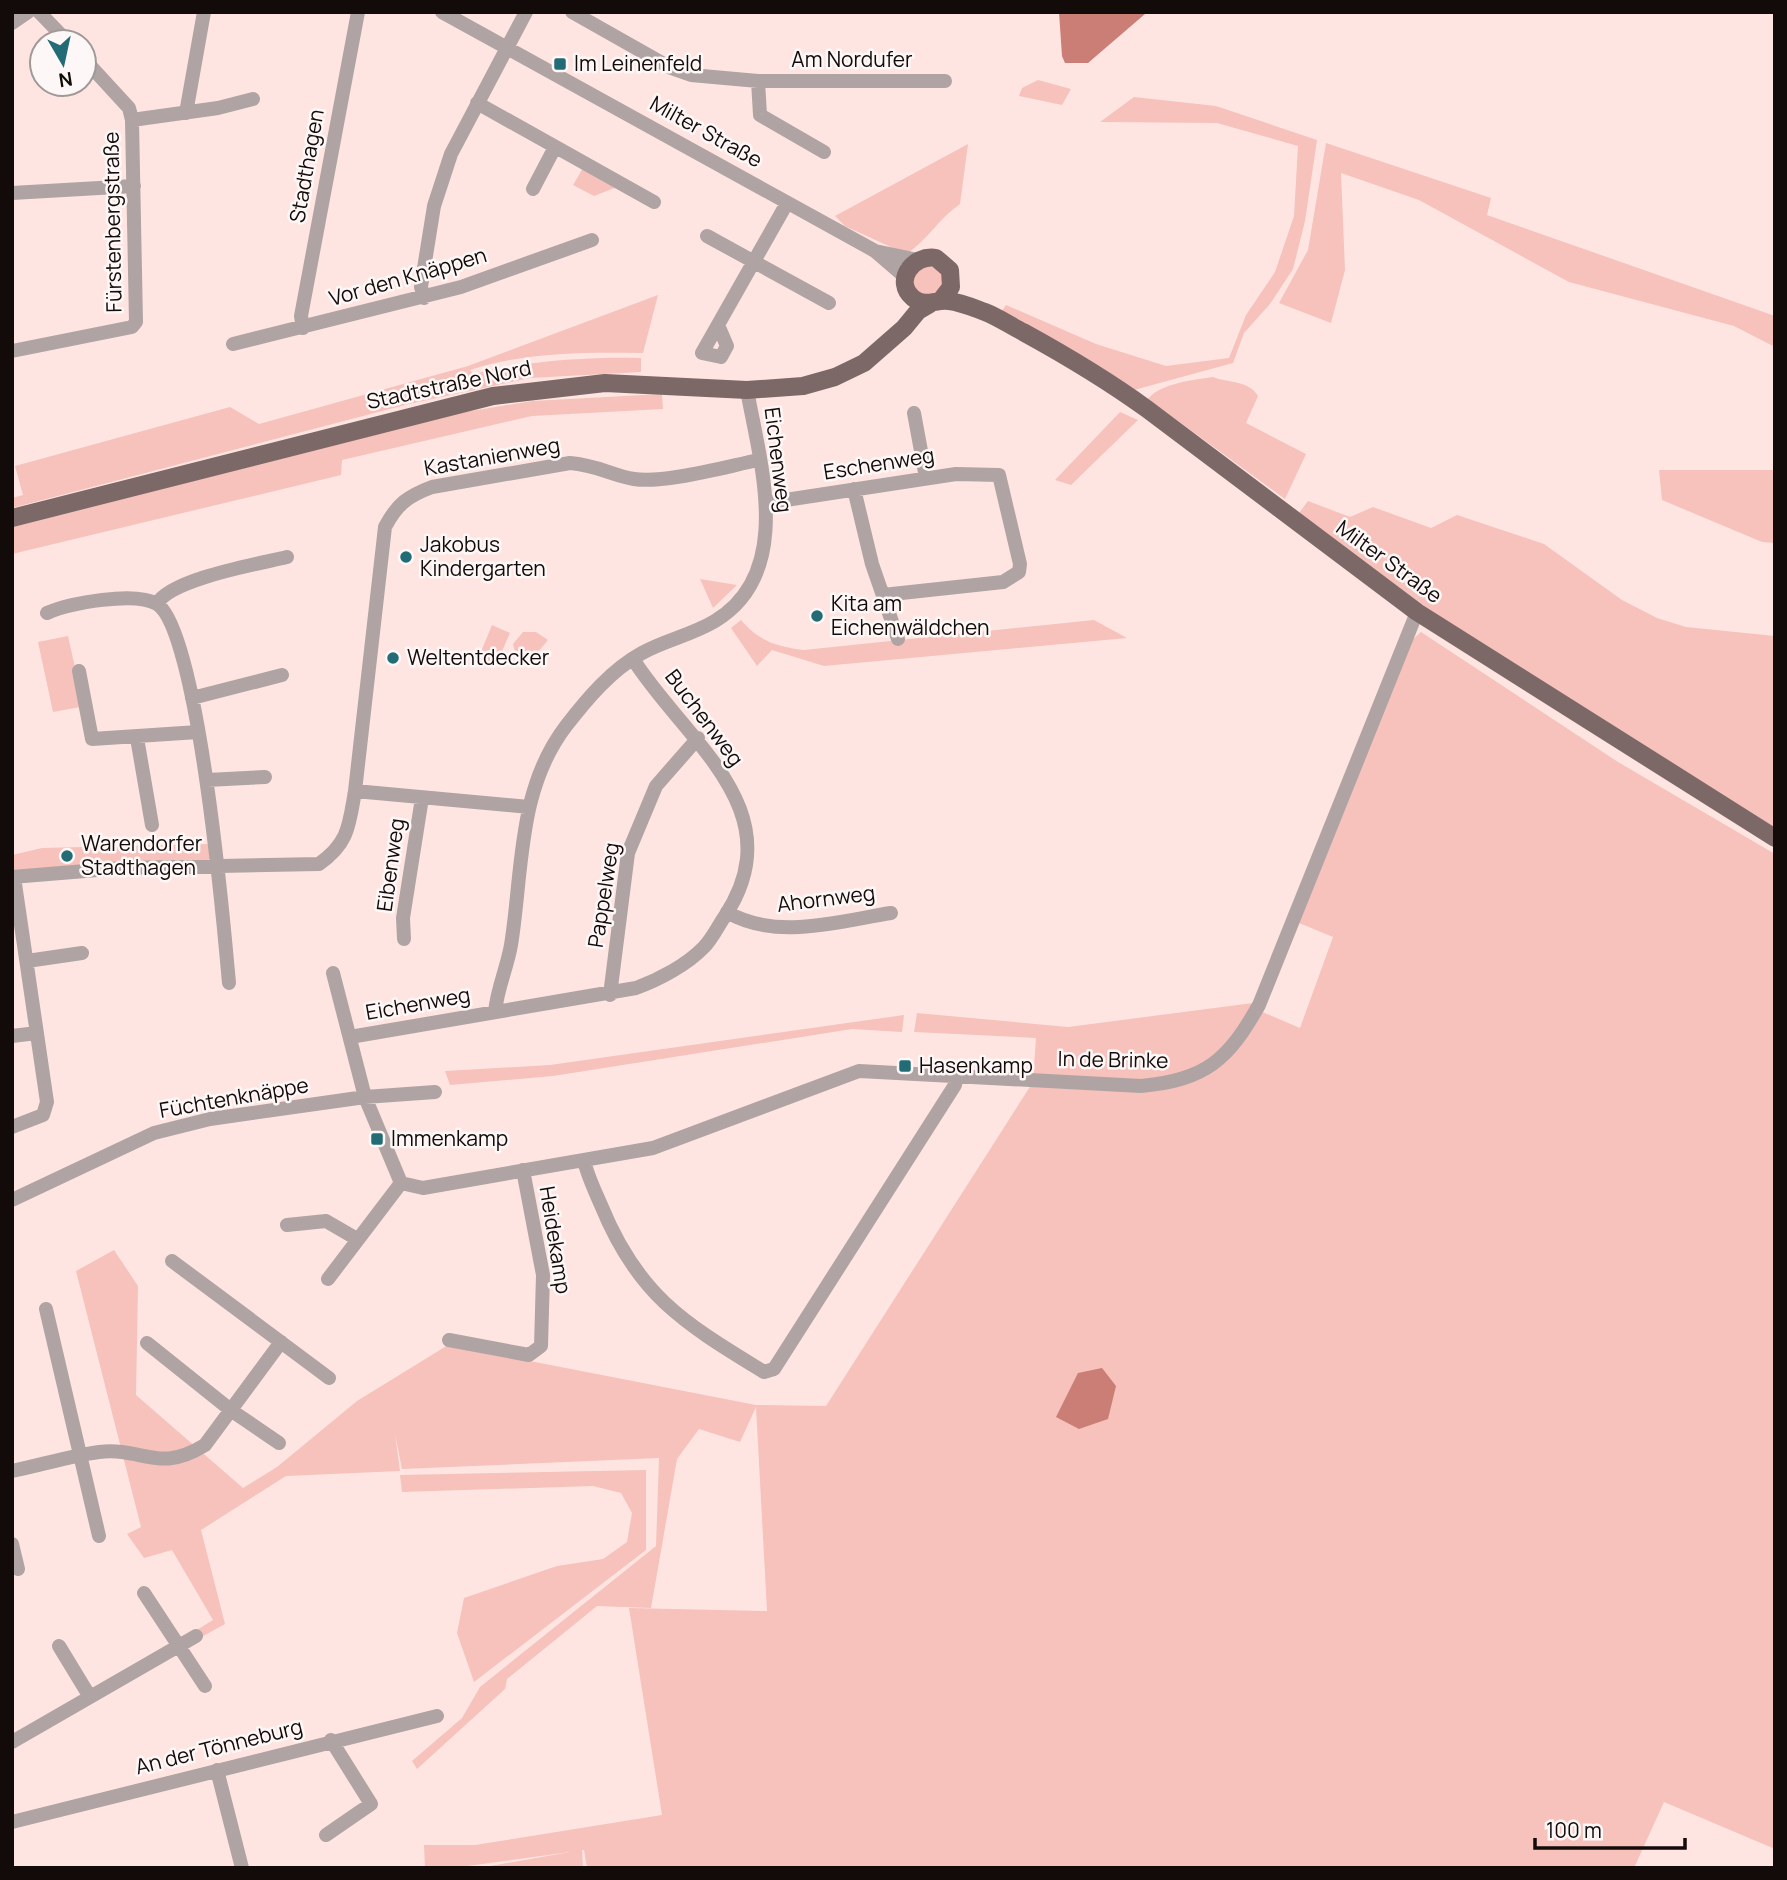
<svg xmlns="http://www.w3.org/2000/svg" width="1787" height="1880" font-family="Manrope,sans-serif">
  <rect width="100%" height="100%" fill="#ffe5e1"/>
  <path fill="#f6c2bb" d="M1038,80L1071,89L1062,105L1019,96L1022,88Z
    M1134,97L1216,106L1317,140L1305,221L1293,269L1270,304L1244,333L1233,363L1134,390L1001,312L1006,305L1096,344L1166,366L1229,358L1246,315L1275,272L1294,216L1298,146L1217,123L1100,122Z
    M1326,143L1491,198L1487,215L1775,316V347L1734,326L1569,282L1419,200L1341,173L1345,270L1331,323L1279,303L1308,250Z
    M968,144L960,204C939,218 927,241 906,254L845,226L835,216Z
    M583,168L617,187L594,196L573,185Z
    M931,264L940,267L945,281L939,294L926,297L913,287L912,274Z
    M658,295L643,353C587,352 524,352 470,370L473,374C528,361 585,357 641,358V372L530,378L409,404L12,508V498L23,495L15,466L230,407L259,424L468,366Z
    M1213,377C1227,383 1249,380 1258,396L1246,423L1306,454L1285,499L1148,399C1161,383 1193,380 1213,377Z
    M662,394L663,409L532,416L342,460L341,475L12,554V526L465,412L532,401Z
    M1120,412L1138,420L1071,485L1055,480Z
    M1659,470H1775V543L1762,542L1662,500Z
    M1308,501L1350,517L1373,507L1431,528L1457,515L1544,544L1622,600L1657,618L1686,627L1775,636V830L1516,668L1427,608L1299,513Z
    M700,579L737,585L713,608Z
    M741,620C760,642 776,646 804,650L1094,620L1127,638L824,666L772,650L757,666L731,628Z
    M492,625L510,633L495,667L478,659Z
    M523,632H536L548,640L526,666L516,656L513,644Z
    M1421,632L1618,762L1775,854V1849L1664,1802L1634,1868H587L584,1850H582L583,1868H479L570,1852L453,1868H425L424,1845H475L662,1815L629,1608L767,1611L756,1407L740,1442L699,1429L677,1459L651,1608L597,1606L507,1679L505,1689L417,1769L412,1761L462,1718L480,1687L656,1546L659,1458L402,1469L395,1434L400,1471L286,1476L201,1530L225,1624L187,1645L182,1639L213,1620L172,1550L144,1558L127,1534L141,1527L76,1271L114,1250L138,1286L136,1395L243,1488L277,1467L357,1401L448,1345L756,1405L826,1406L1033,1082L1036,1038L914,1032L917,1013L1068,1027L1253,1003L1260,1011L1300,1028L1333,937L1299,923L1411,641Z
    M68,636L80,690V707L53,712L38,642Z
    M209,844L212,856L205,864L12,873V855L42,848Z
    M904,1015L902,1032L852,1029L553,1076L450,1085L445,1071L550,1065Z
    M646,1470V1550L474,1682L457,1633L464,1598L557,1566L603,1559L627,1542L632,1513L621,1493L593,1486L402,1492L400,1475Z"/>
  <path fill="#ca7e75" d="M1059,12H1145V14L1088,63H1065L1062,56Z
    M1102,1368L1116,1386L1108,1419L1079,1429L1056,1417L1078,1373Z"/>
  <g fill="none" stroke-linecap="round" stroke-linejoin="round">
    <path stroke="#afa4a3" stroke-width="14" d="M39,12L68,42
      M442,12L875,251L918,260
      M572,12L671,68L691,75L758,81H945
      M12,23L28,12
      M758,81L760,115L824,152
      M477,103L654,202
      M186,113L204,12
      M132,120L218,108L253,99
      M533,189L555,147
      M12,193L134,186
      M707,236L829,303
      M876,252L905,277
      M424,298L421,287L434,206L451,154L526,12
      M718,325L727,346L721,357L702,353L787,203
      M303,328L301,316L358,12
      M233,344L461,287L592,240
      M12,351L132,327L136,322L132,120L129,108L84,59
      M914,413L926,478
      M854,489L872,564L898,639
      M766,503L956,474L999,475L1020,564L1019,572L1003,582L883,595
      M157,604C170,579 258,564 287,557
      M47,613C70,603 135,591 157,604C198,629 224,926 229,983
      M79,671L92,739L198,732
      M192,698L282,675
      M137,738L152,825
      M207,780L265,777
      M355,791L529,807
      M12,877L122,868L319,864C349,843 349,825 355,791L385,527C397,504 408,496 432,487L570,463C597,465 611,475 634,479C664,484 728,466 759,460
      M727,912C776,941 839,921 891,913
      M404,939L403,918L422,798
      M27,961L82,953
      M333,973L365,1097L401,1183
      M610,995L628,853L656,786L698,738
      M495,1012C497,989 507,968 511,945C523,871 517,790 566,726C587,699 611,670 642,653C665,640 692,635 715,621C795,573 760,463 747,390
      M12,1036L37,1033
      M350,1037L636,988C658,980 687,965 704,947C712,939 718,926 725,916C795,810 684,740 633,659
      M12,1127L43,1115L47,1102L14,877
      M584,1160C587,1175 595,1191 601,1205C638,1296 684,1323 764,1372L774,1369L955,1085L956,1076
      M401,1183L423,1188L653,1148L859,1071L1141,1086C1206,1080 1228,1060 1259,1005L1417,612
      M12,1200L154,1133L210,1119L365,1097L435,1092
      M287,1225L326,1221L357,1239
      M172,1261L329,1378
      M328,1279L401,1183
      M46,1309L99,1536
      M449,1340L529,1355L541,1346L543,1275L523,1170
      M147,1343L232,1411L279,1443
      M12,1471C41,1465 70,1456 99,1452C144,1447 158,1474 205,1445L281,1342
      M12,1544L18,1569
      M144,1593L205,1686
      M59,1646L90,1697
      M12,1742L196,1636
      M217,1770L242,1868
      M12,1822L437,1716
      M326,1835L371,1804L331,1740"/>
    <path stroke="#7c6967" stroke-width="18" d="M941,300L951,287L950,270L936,258C913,254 893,281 913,298C925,308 936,299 949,301C960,302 974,308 985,312C998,317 1011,326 1023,332C1065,355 1107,380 1147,409L1417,612L1775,838
      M12,518L493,396L605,383L747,390L803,386L835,377L864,363L904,328L918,311L930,304"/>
  </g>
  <g fill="#236c76" stroke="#fdf8f7" stroke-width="2.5">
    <rect x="553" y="57" width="14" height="14" rx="3.5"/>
    <circle cx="406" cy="557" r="7"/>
    <circle cx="817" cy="616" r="7"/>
    <circle cx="393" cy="658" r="7"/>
    <circle cx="67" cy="856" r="7"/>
    <rect x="898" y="1059" width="14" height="14" rx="3.5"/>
    <rect x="370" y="1132" width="14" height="14" rx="3.5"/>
  </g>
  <g text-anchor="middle" stroke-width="5" stroke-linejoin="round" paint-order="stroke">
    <g font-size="21" fill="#130b0a" stroke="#fdf8f7">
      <text x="852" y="67">Am Nordufer</text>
      <text transform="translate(706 132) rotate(29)" y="7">Milter Straße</text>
      <text transform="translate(307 166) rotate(-80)" y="7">Stadthagen</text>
      <text transform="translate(113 222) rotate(-91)" y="7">Fürstenbergstraße</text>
      <text transform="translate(408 277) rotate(-16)" y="7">Vor den Knäppen</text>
      <text transform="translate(449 385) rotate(-12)" y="7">Stadtstraße Nord</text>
      <text transform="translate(492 457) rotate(-10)" y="7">Kastanienweg</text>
      <text transform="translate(778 460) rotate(83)" y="7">Eichenweg</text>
      <text transform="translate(879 464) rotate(-9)" y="7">Eschenweg</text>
      <text transform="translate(1389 562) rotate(36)" y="7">Milter Straße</text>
      <text transform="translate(704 718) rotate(53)" y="7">Buchenweg</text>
      <text transform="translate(391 865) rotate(-82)" y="7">Eibenweg</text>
      <text transform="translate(604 895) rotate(-81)" y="7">Pappelweg</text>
      <text transform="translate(826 899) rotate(-7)" y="7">Ahornweg</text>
      <text transform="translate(418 1004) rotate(-10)" y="7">Eichenweg</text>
      <text transform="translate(1113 1060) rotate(1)" y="7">In de Brinke</text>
      <text transform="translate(234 1098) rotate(-10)" y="7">Füchtenknäppe</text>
      <text transform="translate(555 1240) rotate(81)" y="7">Heidekamp</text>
      <text transform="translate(219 1747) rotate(-14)" y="7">An der Tönneburg</text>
    </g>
    <g font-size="21" fill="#130b0a" stroke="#fdf8f7" text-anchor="start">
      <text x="574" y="71">Im Leinenfeld</text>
      <text x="420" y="552">Jakobus<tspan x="420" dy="24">Kindergarten</tspan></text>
      <text x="831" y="611">Kita am<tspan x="831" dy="24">Eichenwäldchen</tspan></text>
      <text x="407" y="665">Weltentdecker</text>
      <text x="81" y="851">Warendorfer<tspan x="81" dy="24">Stadthagen</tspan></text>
      <text x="919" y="1073">Hasenkamp</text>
      <text x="391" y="1146">Immenkamp</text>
    </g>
  </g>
  <rect width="1787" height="1880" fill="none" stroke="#130b0a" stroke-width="28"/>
  <g transform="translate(63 63) rotate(171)"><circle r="33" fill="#fdf8f7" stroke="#9f9998" stroke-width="2"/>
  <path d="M0-5L12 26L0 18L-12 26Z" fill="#236c76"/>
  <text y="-10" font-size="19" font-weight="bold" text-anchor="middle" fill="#130b0a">N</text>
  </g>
  <path d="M1535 1838v10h150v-10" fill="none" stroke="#130b0a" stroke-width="3.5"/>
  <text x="1546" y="1838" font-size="21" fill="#130b0a" stroke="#fdf8f7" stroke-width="5" paint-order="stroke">100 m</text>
</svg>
